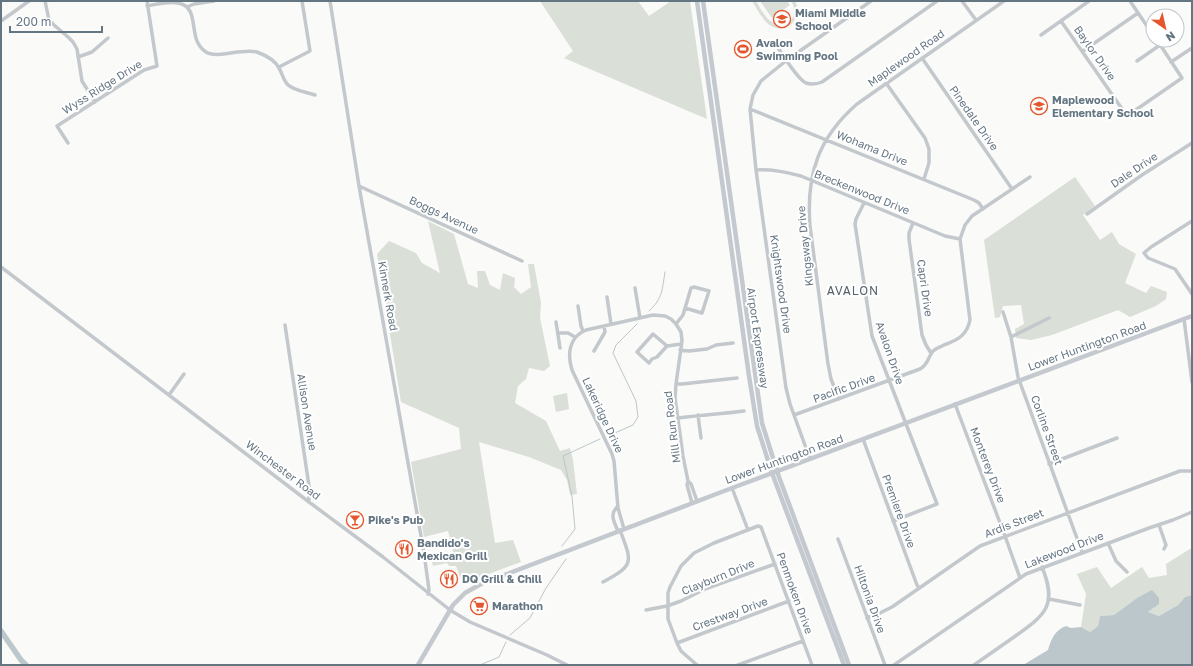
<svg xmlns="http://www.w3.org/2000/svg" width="1193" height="666" font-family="'Golos Text',sans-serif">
  <rect width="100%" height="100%" fill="#fafaf8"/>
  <path fill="#dadfd7" d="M540,1H638L649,16L671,1H690L707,119L564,58L573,51Z
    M752,1H756C760,8 766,19 773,23C788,32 800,14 791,1H795C803,17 788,35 771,26C763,21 757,9 752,1Z
    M760,1H787L790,5L772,18Z
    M1075,177L1095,206L1083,215L1100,240L1112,232L1119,244L1136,254L1125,283L1146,293L1151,286L1167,292L1166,299L1156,306L1130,317L1118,310L1052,335L1031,340L1016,338L1015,329L1024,324L1021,305L1003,306L1000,317L995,318L984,240Z
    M428,221L454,234L468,284L478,288L477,271H485L490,285L500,290L503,273L515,278L514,287L521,294L531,287L528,264H534L541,303L540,318L550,366L544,371L529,368L526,379L518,386L515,403L546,421L560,451L570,448L573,460L577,494L570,495L567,480L561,470L529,457L479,442L495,543L513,540L521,562L470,581L463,585L456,566H449L447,563L433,566L432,562L454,555L448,531L424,537L411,462L461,449L459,428L401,402L377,254L389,241L416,253L422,263L440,273Z
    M567,393L569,409L556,412L553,396Z
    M1190,549H1192V595L1185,597L1178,605L1159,616L1148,612L1154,608L1137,598L1114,615L1100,616L1098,626L1090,632L1081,627L1086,594L1077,574L1097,567L1111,588L1142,567L1149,578L1167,575L1166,564Z"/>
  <path fill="#bbc7cb" d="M742,41L750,53L747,56L744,52L738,56L735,51L741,47L738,44Z
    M1152,590L1159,598V604L1148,612L1159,616L1178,605L1185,597L1192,595V665H1023L1048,650C1051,639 1055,630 1066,626L1071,628L1081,627L1090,632L1098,626L1100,616L1114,615L1137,598Z"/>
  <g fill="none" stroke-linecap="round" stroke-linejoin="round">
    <path stroke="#bbc7cb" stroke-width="1" d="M649,311C663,298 662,290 665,272
      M608,436L633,425L638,417L636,401L613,353L616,345L637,324
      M562,546L575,529L572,496L563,456L600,439
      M510,635L530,618L546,588L566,559
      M480,665L499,657L506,642"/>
    <path stroke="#bbc7cb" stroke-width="5.5" d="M1,631L21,660L26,665"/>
    <path stroke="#c3c8cc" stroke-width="3.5" d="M45,1L49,20L54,25L68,37L73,42L77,49L82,81L95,102
      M330,1L359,186L424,553L429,590L428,594
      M962,1L976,20
      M1130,1L1153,35
      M147,6C157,4 168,1 178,3C202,7 186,40 206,52C217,59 242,48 257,52C265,55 275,60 279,68C282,73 283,79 287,84C294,91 306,92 315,95
      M187,7L194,4L214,1
      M1,21L29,1
      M1061,21L1127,116L1182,78L1157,40
      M1041,35L1089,1
      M775,43C781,52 797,79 806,83C812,85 817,84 822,82L937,1
      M1083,51L1138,13
      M78,57L92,52L108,38
      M922,58L1012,189
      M1137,61L1160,45
      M1171,62L1192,48
      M279,67L310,51L302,1
      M886,83L925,138L929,149V163L924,179
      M750,109L974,200L979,203L983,209
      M68,143L57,126L144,70L157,66L147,1
      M756,170C772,169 785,172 801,176L945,236L960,239
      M359,186L522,261
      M864,203L856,219L855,224L872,336L937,504L893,521
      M1087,214L1142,175L1192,143
      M1192,221L1151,247L1144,253L1148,258L1175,269L1192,294
      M913,223L909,233V239L922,335L926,345L931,353
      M1,267L309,502L383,557L450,610L470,622L547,655L567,665
      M635,288L640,318
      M607,297L611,324
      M578,306L581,326L583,331
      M1003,312L1011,337L1018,377L1082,552
      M1184,319L1192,382
      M556,322L560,348
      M676,324L683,315L691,288L694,287L709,291L702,313L685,308
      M285,325L309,486V502
      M558,333H568L575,337
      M1011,337L1049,318
      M667,346L653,334L637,352L649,363L652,359L657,357L667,346L681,344
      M680,350L689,351L707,349L716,345L733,343
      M594,351L605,332L604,326
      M676,384H682L737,378
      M169,395L184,374
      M839,399L831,379L828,364L810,226C806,175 818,138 857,104L1004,1
      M955,404L1005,536L1020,578
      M698,415L701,438
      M794,415L920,369C928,365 928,357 933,351C936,348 940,347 944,345C958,340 967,335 970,320L960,239L965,225L972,216L1030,177
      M678,418C700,415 722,414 744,411
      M863,439L917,585L919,588
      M810,459L790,404L786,388L756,170L750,109L753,95L761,81L787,60L871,1
      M1049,464L1117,438
      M688,481L691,484L697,501
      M732,488L748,530
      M618,506C609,514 614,522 618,531
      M1159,525L1166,545L1164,549
      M624,529L618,508L614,461L612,454L572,370C567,354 569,337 586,330L653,315L665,316L671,319L676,324L681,332L682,341L676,384L675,398L683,456L688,481L687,485L692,503
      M838,539L885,665
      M1108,543L1116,561L1127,572
      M603,582C635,565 632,562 620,530
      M1049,599L1080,605
      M646,610L667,606L681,601L705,589L775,564
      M867,618L880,613L892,607L980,546L1180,471H1192
      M677,643L789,601
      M697,665L681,651L677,643L668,619V593L670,587L681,566L694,553L714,543L758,526L761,527L812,665
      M738,665L803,641
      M894,665L1026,574L1149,528L1173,520L1192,512
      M974,665C987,656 1001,646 1014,637C1045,615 1058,606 1042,567"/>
    <path stroke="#c3c9ce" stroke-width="4.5" d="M697,1L749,376L757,426L772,473L844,665
      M703,1L762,423L779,477L849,665
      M418,665L453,605L465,593L481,584L732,488L1192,316"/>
  </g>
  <defs>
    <g id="school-ring" transform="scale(0.9)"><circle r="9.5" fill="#fff" stroke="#e4572e" stroke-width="1.5"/><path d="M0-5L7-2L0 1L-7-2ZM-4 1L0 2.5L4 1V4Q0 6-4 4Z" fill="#e4572e"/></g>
    <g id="stadium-ring" transform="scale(0.9)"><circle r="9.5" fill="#fff" stroke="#e4572e" stroke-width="1.5"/><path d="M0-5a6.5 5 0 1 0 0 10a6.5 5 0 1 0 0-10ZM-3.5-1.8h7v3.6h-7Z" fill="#e4572e"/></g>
    <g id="bar-ring" transform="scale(0.9)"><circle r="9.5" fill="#fff" stroke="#e4572e" stroke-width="1.5"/><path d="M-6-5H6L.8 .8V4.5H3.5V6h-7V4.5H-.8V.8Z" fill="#e4572e"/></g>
    <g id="restaurant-ring" transform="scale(0.9)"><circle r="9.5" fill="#fff" stroke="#e4572e" stroke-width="1.5"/><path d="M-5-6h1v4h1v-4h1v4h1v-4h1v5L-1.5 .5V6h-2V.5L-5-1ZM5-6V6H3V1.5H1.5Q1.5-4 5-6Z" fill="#e4572e"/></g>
    <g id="supermarket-ring" transform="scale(0.9)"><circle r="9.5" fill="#fff" stroke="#e4572e" stroke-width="1.5"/><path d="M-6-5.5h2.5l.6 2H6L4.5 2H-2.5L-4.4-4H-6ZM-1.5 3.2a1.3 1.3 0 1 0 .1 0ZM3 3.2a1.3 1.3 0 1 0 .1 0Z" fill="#e4572e"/></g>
  </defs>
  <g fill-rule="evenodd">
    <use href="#school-ring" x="782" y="19"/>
    <use href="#stadium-ring" x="743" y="49"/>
    <use href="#school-ring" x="1039" y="106"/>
    <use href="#bar-ring" x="355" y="520"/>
    <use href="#restaurant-ring" x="404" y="549"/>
    <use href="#restaurant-ring" x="449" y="579"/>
    <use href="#supermarket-ring" x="479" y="606"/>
  </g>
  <g text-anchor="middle" stroke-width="4" stroke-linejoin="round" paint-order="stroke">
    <g font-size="11" font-weight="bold" fill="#657683" stroke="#fff" text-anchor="start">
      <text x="795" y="17">Miami Middle<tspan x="795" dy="13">School</tspan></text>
      <text x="756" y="47">Avalon<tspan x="756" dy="13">Swimming Pool</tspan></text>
      <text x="1052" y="104">Maplewood<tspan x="1052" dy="13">Elementary School</tspan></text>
      <text x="368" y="524">Pike's Pub</text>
      <text x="417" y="547">Bandido's<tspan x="417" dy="13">Mexican Grill</tspan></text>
      <text x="462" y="583">DQ Grill &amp; Chill</text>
      <text x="492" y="610">Marathon</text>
    </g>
    <g font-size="11" fill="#657683" stroke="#fff">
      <text transform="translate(1095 53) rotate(55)" y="4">Baylor Drive</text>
      <text transform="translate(906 58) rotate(-35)" y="4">Maplewood Road</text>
      <text transform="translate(102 87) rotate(-32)" y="4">Wyss Ridge Drive</text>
      <text transform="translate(974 118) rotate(55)" y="4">Pinedale Drive</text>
      <text transform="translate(872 148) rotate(22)" y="4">Wohama Drive</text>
      <text transform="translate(1134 170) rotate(-34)" y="4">Dale Drive</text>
      <text transform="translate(862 192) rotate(22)" y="4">Breckenwood Drive</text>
      <text transform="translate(444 215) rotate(25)" y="4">Boggs Avenue</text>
      <text transform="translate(805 246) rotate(-96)" y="4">Kingsway Drive</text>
      <text transform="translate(781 284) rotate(82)" y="4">Knightswood Drive</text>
      <text transform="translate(925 288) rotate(82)" y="4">Capri Drive</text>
      <text transform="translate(388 296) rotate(80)" y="4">Kinnerk Road</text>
      <text transform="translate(758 338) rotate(82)" y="4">Airport Expressway</text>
      <text transform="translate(1087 346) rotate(-20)" y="4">Lower Huntington Road</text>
      <text transform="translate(890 353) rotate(71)" y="4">Avalon Drive</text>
      <text transform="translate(844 388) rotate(-20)" y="4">Pacific Drive</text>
      <text transform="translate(307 412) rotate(81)" y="4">Allison Avenue</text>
      <text transform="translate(603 415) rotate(65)" y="4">Lakeridge Drive</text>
      <text transform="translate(672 427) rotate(-97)" y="4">Mill Run Road</text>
      <text transform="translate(1047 430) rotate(70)" y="4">Corline Street</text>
      <text transform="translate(784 459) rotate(-20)" y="4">Lower Huntington Road</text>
      <text transform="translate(988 465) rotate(69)" y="4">Monterey Drive</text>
      <text transform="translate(283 470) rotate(37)" y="4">Winchester Road</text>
      <text transform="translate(899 511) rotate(70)" y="4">Premiere Drive</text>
      <text transform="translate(1014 523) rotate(-21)" y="4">Ardis Street</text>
      <text transform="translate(1064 550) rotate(-21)" y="4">Lakewood Drive</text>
      <text transform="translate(718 577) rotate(-22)" y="4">Clayburn Drive</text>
      <text transform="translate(795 593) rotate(70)" y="4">Penmoken Drive</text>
      <text transform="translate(870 599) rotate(70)" y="4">Hiltonia Drive</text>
      <text transform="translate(730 614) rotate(-20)" y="4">Crestway Drive</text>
    </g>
    <g font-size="12" letter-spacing="1" fill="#57646e" stroke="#fff">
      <text x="853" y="295">AVALON</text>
    </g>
  </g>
  <rect width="1193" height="666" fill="none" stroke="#657683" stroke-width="4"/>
  <g transform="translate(1165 28) rotate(146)"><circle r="19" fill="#ffffff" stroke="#c1c8cd"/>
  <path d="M0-3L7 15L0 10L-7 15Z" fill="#e4572e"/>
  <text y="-6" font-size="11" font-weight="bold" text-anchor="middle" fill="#657683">N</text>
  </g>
  <path d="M10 26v6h92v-6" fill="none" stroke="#657683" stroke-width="2"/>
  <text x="16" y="26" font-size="12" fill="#657683" stroke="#ffffff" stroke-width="3" paint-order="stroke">200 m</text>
</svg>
